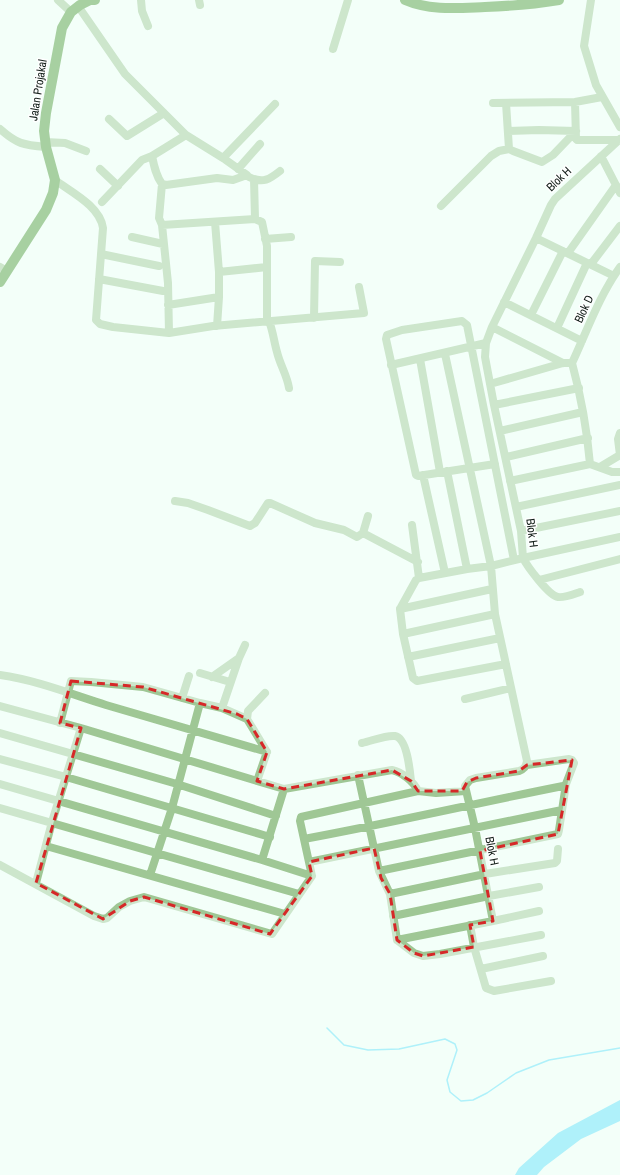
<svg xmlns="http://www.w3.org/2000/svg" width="620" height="1175" font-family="'Archivo Narrow',sans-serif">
  <rect width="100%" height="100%" fill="#f3fff9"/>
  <path fill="#5ddffa" d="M620,1100V1121L581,1139L544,1167L537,1175H515L519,1168L558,1133Z"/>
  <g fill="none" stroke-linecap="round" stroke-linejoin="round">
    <path stroke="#5ddffa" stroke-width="1.5" d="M327,1028L344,1045L368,1050L399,1049L445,1039L455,1044L457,1050L447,1080L450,1092L461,1101L473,1100L487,1093L516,1073L549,1060L620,1048"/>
    <path stroke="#9fc795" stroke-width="8" d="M58,0L71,12
      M141,0L142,11L148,26
      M199,0L200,5
      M591,0L584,46L596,85L620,127
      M78,6L125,74L186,135L223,158L247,175L233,180L217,178L166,185L162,184C156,176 154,166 152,156
      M333,49L348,0
      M575,102L576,139L577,140H618
      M493,103L575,102L602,97
      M506,103L509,149L513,151L542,162L553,155L576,131
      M109,119L127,136L164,113
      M0,129C17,144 23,145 46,147
      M508,131L539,130L576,131
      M45,142L65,143L86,151
      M601,156L620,193
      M223,158L275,104
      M100,169L118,186
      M238,169L260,144
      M249,177C263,184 270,179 280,171
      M254,179L255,219
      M55,180C71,192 100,206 103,228L96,320L100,324L113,327L169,333L213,326L364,313L359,287
      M162,184L159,218L162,225L255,219L262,222L267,246V267L219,272
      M102,202L142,160L152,156L186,135
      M441,206L491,156L499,151L509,149
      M215,222L219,272V297L217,326
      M162,225L168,283L169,333
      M132,237L163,244
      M536,238L614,276
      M265,239L291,237
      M568,253L616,185
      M101,254L159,266
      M591,264L620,226
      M0,267L7,271
      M99,279L163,291
      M504,302L582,341
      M168,305L219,297
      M531,315L563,251
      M314,318L315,261L340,262
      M269,321C273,331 274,342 277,352C280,365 287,375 289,388
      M267,322V267
      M492,327L563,363
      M557,328L587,263
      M445,354L491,566L467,569L419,578L416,580L400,609L403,634L413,678L417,681L506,664
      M420,359L440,472
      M572,363C581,396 587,430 590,464L612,472H620
      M572,363C587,331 599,296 620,267
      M391,365L486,343
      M490,384L563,363H572
      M494,405L579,388
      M500,431L583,412
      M506,457L588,438
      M495,464L418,476L416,475L386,339L387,335L402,330L462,321L467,325L514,560
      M600,467L620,455L618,439L620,433
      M447,471L467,569
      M423,475L445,573
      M510,481L590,464
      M175,501L188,503L208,510L250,526L255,523L268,503H270L315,523L344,530L357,537L363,533
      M516,507L620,485
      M368,516L363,533L418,562
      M412,525L419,578
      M521,531L620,511
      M539,580L620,559
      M580,592C574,594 564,598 558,597C549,596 527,566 523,558L620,537
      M400,609L492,589
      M403,634L495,614
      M408,657L500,638
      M200,673L230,682
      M0,675C36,680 71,694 106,705C159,721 213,736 267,752L257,781
      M212,677L239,658
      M182,698L189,676
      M465,699L511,688
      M0,706L81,728L284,789L392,770C402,772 414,782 418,791L436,793L466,791
      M222,708L239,658L245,645
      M247,719L248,711L265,693
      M60,723L71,681L91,682L143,687L200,703
      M0,733L177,784L276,816
      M362,743C372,741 385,735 395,736C407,738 410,771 411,781
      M0,759L66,777L270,837
      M358,775L379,871L390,894L397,940L414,953L423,956L440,954L541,935
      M0,784L262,860L312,876
      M0,808L299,894
      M304,839C391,823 477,803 563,786L566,784L574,763L572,760L569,759L527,765
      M46,846L285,914
      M262,860L284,789
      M309,862L562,810
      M0,865L94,916L103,919L107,918L119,907L130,901L144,897L272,934L312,876L300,821L301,817L418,791
      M379,871L558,834L559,830L566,784
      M150,875L172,808L200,703L222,708L247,719L267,752
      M36,883L52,822L81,728
      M390,894L485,874L555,863L557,861L558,849
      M393,916L489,896L539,887
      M493,921L475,828L465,786L470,780L476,778L519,771C524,769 526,767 527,761L495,614L491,566L523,558L521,531L494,405L485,357L486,343L492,327L536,238L551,205L555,199L620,139
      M470,925L474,947L486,988L494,991L551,981
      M397,940L493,921L539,911
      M481,969L543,956"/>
    <path stroke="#4d9837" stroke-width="10" d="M405,0C430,11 459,8 485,7C510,6 535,4 559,0
      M0,282L46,210L53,193L55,180L46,147L44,131L46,113L62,28L71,12L80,5L90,0H95"/>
  </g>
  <path d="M0 0H620V1175H0ZM71,681L143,687L237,714L247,719L267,752L257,781L284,789L392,770L411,781L418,791H462L467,782L476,778L519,771L527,765L572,760L558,834L480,851L493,921L470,925L474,947L423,956L414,953L397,940L390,894L381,878L374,848L309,862L312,876L270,934L144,897L130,901L103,919L36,883L81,728L60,723Z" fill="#f3fff9" fill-opacity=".55" fill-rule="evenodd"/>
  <path fill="none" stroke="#d62828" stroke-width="3" stroke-dasharray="8 5" stroke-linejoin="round" d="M71,681L143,687L237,714L247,719L267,752L257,781L284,789L392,770L411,781L418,791H462L467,782L476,778L519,771L527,765L572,760L558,834L480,851L493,921L470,925L474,947L423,956L414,953L397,940L390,894L381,878L374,848L309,862L312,876L270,934L144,897L130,901L103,919L36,883L81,728L60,723Z"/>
  <g text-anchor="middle" stroke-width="3" stroke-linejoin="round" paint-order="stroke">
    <g font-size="12" fill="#141f1a" stroke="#fff">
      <text transform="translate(38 90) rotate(-81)" y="4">Jalan Projakal</text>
      <text transform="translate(559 179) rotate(-44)" y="4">Blok H</text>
      <text transform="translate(584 309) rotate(-65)" y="4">Blok D</text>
      <text transform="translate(532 533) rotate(83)" y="4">Blok H</text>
      <text transform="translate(492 851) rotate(79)" y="4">Blok H</text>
    </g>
  </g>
</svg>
